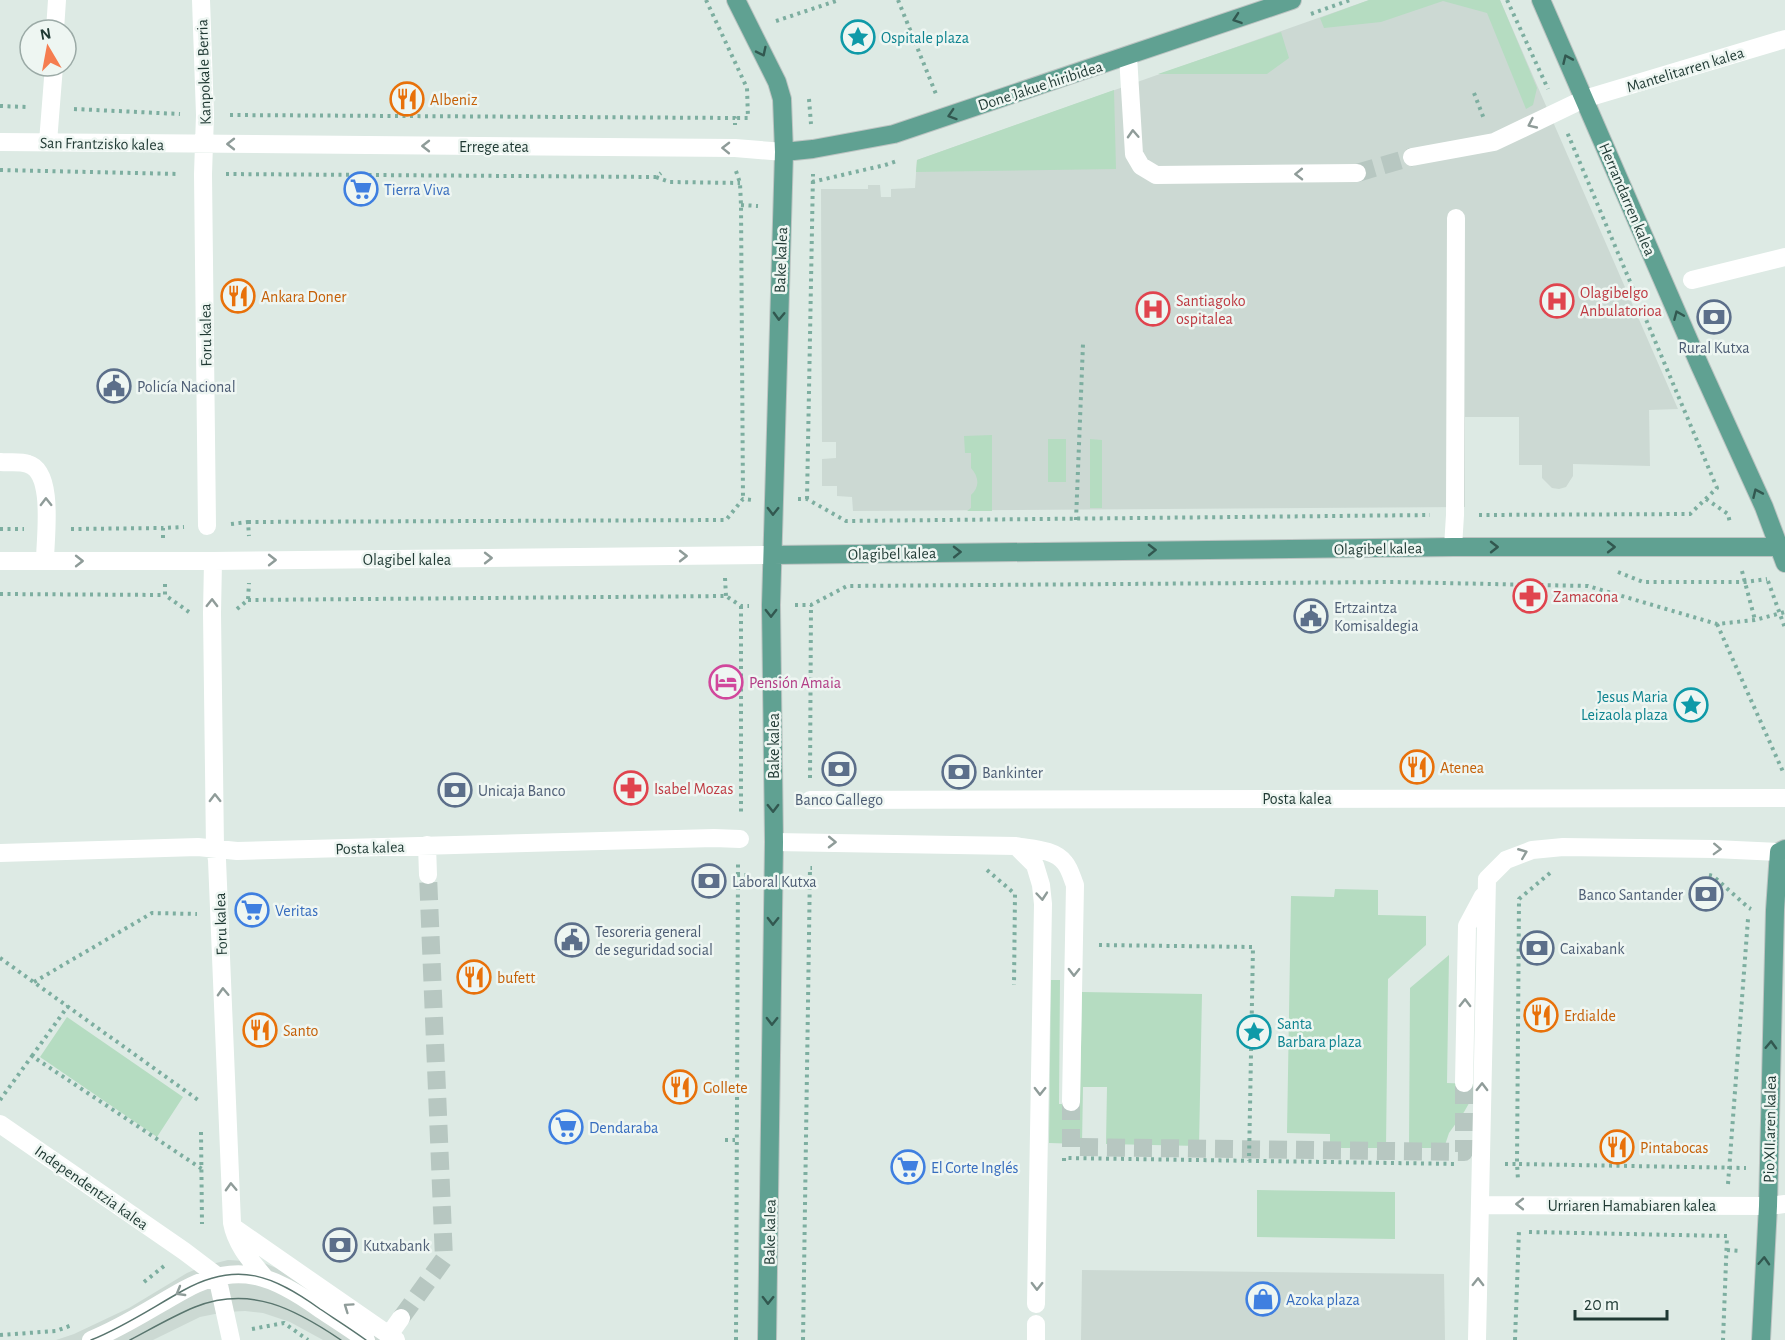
<svg xmlns="http://www.w3.org/2000/svg" width="1785" height="1340" font-family="'Alegreya Sans',sans-serif">
  <rect width="100%" height="100%" fill="#ddeae4"/>
  <path fill="#ccd9d3" d="M1369,0H1500L1678,409L1649,410L1650,466L1573,464V476L1566,487L1559,489L1552,488L1542,478V465H1519V417H1465V507L853,511L852,497L837,496V486H822V459L836,458V442H822L821,189H868V185H880L881,197H891V189L915,188L917,160Z
    M228,1260L245,1261L264,1263L276,1268L386,1340H323L290,1322L263,1313L245,1311L225,1312L200,1317L153,1340H56L74,1334L129,1308L187,1273L204,1266Z
    M1082,1270L1444,1274L1445,1340H1081Z"/>
  <path fill="#b5dcc1" d="M1369,0H1500L1537,88L1533,105L1526,109L1487,13L1443,1L1381,22L1324,28L1320,18Z
    M1281,32L1289,58L1267,74H1158Z
    M1114,90L1116,169L916,172L917,160Z
    M992,435V511H967L971,508V495C980,487 979,477 971,468V453H965L964,436Z
    M1048,439H1066V482H1048Z
    M1090,439L1102,440V508H1090Z
    M1335,889L1378,890V915L1426,916V945L1388,979L1386,1148H1330V1134L1287,1133L1291,896L1334,897Z
    M1449,955L1447,1083L1473,1084L1472,1098L1464,1112L1449,1133L1444,1148H1409L1410,988Z
    M1051,980H1060L1059,1104H1080L1082,992L1202,994L1199,1146L1106,1144L1107,1087H1083L1082,1144L1049,1143Z
    M67,1017L183,1097L157,1137L40,1057Z
    M1257,1190L1395,1192V1239L1257,1237Z"/>
  <g fill="none" stroke-linecap="round" stroke-linejoin="round">
    <path stroke="#b7c7c1" stroke-width="18" stroke-dasharray="18 9" stroke-linecap="butt" d="M1357,173L1412,157
      M1071,1102V1147L1464,1152V1083
      M401,1318L444,1259L428,875"/>
    <g stroke="#bcc4c2" stroke-width="20">
      <path id="major" d="M736,0L777,82L782,99L784,152L771,605L774,842L767,1340
        M1541,0L1700,366L1764,507L1785,563
        M784,152L813,149L894,134L1292,0
        M773,555L1453,547H1785
        M1761,1340L1768,1206L1775,910L1779,852L1785,849"/>
    </g>
    <path stroke="#7daea0" stroke-width="4" stroke-dasharray="3 4.5" stroke-linecap="butt" d="M706,0L747,88L748,118H735
      M898,0L936,94
      M1507,0L1548,89
      M1311,14L1350,0
      M776,21L839,0
      M1474,93L1484,119
      M809,99L811,124
      M0,106L27,107
      M74,109L180,114
      M230,115L735,118V125
      M0,170L179,174
      M736,171L740,183L741,205L743,499
      M226,174L656,177L661,173
      M656,177L670,182L740,183
      M812,182L885,165L897,161
      M741,205L758,206
      M798,499H807L846,521L1430,515
      M807,499L813,174
      M1706,499L1728,514L1730,523
      M1479,515L1690,514L1717,488L1567,132
      M1076,520L1083,344
      M248,522L726,520L743,499L752,500
      M231,524L248,522L249,536
      M0,529H24
      M71,529L163,528
      M163,538V528L184,527
      M1742,571L1755,620
      M1618,572L1643,582H1745L1767,579
      M725,578L726,596
      M1768,581L1785,628
      M165,584V595L189,612
      M0,594L164,595
      M248,600L726,596L741,606H749
      M795,605H811L847,586L1394,582L1588,586L1717,624L1755,620L1785,612
      M741,606V814
      M237,609L248,600L249,583
      M1717,624L1784,774
      M810,778L811,605
      M987,870L1015,894L1014,985
      M1550,873L1519,899L1517,1164L1746,1168
      M737,875H751
      M1709,875L1713,876L1749,908L1751,909
      M1099,945L1253,947L1249,1161
      M0,958L201,1102
      M34,982L152,913L197,914
      M32,1056L68,1006
      M0,1100L32,1056L202,1169
      M201,1132L202,1224
      M725,1140H735
      M1064,1161V1158L1458,1164
      M1505,1164H1517L1518,1180
      M1728,1184L1748,919
      M1529,1232L1727,1236L1723,1340
      M1727,1250L1741,1251
      M144,1282L164,1266
      M252,1329L284,1323L308,1340
      M0,1335L56,1331L72,1325
      M736,1340L738,864
      M803,1340L810,868H812
      M1515,1340L1519,1230"/>
    <path stroke="#fff" stroke-width="18" d="M201,0L205,115L203,174L207,526
      M55,30L57,0
      M1128,56L1134,154L1141,166L1156,175L1357,173
      M0,142L735,148L784,152
      M48,142L54,66
      M1412,157L1494,142L1584,99L1785,39
      M1692,280L1785,257
      M0,462C9,463 20,461 28,464C55,472 45,538 45,561
      M1453,547L1455,515L1456,218
      M0,561H213L773,555
      M213,561L212,613L215,848L217,860L232,1223C236,1245 251,1261 265,1278
      M810,800L1785,798
      M774,842L1016,846C1032,849 1055,849 1065,863C1070,869 1072,878 1075,885L1071,1102
      M427,845L428,875
      M1016,846L1035,865L1041,885L1043,904L1036,1304
      M0,853L198,847L237,851L714,838L740,839
      M1464,1083L1467,926L1483,896
      M0,1124L184,1251L217,1276L231,1340
      M1480,1205L1768,1206L1785,1204
      M233,1227L396,1340
      M389,1335L401,1318
      M91,1340C124,1327 153,1307 184,1290C238,1260 274,1276 320,1309C335,1319 351,1329 366,1340
      M1036,1340V1324
      M1477,1340L1487,879L1506,860L1532,850L1563,847L1714,849L1779,852"/>
    <use href="#major" stroke="#60a192" stroke-width="18"/>
    <path stroke="#59756e" stroke-width="1.5" d="M91,1340C124,1327 153,1307 184,1290C238,1260 274,1276 320,1309C335,1319 351,1329 366,1340
      M130,1340C151,1329 173,1316 195,1307C251,1285 295,1309 341,1340"/>
  </g>
  <defs><path id="oneway-chevron" d="M-2-3.5L2.5 0L-2 3.5" fill="none" stroke-width="1.6" stroke-linecap="round" stroke-linejoin="round" transform="scale(1.5)"/></defs>
  <g stroke="#325850">
    <use href="#oneway-chevron" transform="translate(1237 19) rotate(161)"/>
    <use href="#oneway-chevron" transform="translate(762 52) rotate(64)"/>
    <use href="#oneway-chevron" transform="translate(1567 59) rotate(-114)"/>
    <use href="#oneway-chevron" transform="translate(952 115) rotate(162)"/>
    <use href="#oneway-chevron" transform="translate(1678 315) rotate(-113)"/>
    <use href="#oneway-chevron" transform="translate(779 316) rotate(92)"/>
    <use href="#oneway-chevron" transform="translate(1757 493) rotate(-114)"/>
    <use href="#oneway-chevron" transform="translate(773 511) rotate(91)"/>
    <use href="#oneway-chevron" transform="translate(1494 547)"/>
    <use href="#oneway-chevron" transform="translate(1611 547)"/>
    <use href="#oneway-chevron" transform="translate(1152 550) rotate(-1)"/>
    <use href="#oneway-chevron" transform="translate(957 552) rotate(-1)"/>
    <use href="#oneway-chevron" transform="translate(771 613) rotate(90)"/>
    <use href="#oneway-chevron" transform="translate(773 808) rotate(89)"/>
    <use href="#oneway-chevron" transform="translate(773 921) rotate(91)"/>
    <use href="#oneway-chevron" transform="translate(772 1021) rotate(91)"/>
    <use href="#oneway-chevron" transform="translate(1771 1045) rotate(-88)"/>
    <use href="#oneway-chevron" transform="translate(1764 1261) rotate(-87)"/>
    <use href="#oneway-chevron" transform="translate(768 1300) rotate(91)"/>
  </g>
  <g stroke="#8f9c99">
    <use href="#oneway-chevron" transform="translate(1532 124) rotate(155)"/>
    <use href="#oneway-chevron" transform="translate(1133 134) rotate(-93)"/>
    <use href="#oneway-chevron" transform="translate(231 144) rotate(-180)"/>
    <use href="#oneway-chevron" transform="translate(426 146) rotate(-180)"/>
    <use href="#oneway-chevron" transform="translate(726 148) rotate(-179)"/>
    <use href="#oneway-chevron" transform="translate(1299 174) rotate(179)"/>
    <use href="#oneway-chevron" transform="translate(46 502) rotate(-91)"/>
    <use href="#oneway-chevron" transform="translate(683 556)"/>
    <use href="#oneway-chevron" transform="translate(488 558)"/>
    <use href="#oneway-chevron" transform="translate(272 560)"/>
    <use href="#oneway-chevron" transform="translate(79 561)"/>
    <use href="#oneway-chevron" transform="translate(212 603) rotate(-89)"/>
    <use href="#oneway-chevron" transform="translate(215 798) rotate(-91)"/>
    <use href="#oneway-chevron" transform="translate(832 842) rotate(1)"/>
    <use href="#oneway-chevron" transform="translate(1717 849) rotate(2)"/>
    <use href="#oneway-chevron" transform="translate(1523 853) rotate(-22)"/>
    <use href="#oneway-chevron" transform="translate(1042 896) rotate(85)"/>
    <use href="#oneway-chevron" transform="translate(1074 972) rotate(91)"/>
    <use href="#oneway-chevron" transform="translate(223 992) rotate(-92)"/>
    <use href="#oneway-chevron" transform="translate(1465 1003) rotate(-89)"/>
    <use href="#oneway-chevron" transform="translate(1482 1087) rotate(-89)"/>
    <use href="#oneway-chevron" transform="translate(1040 1091) rotate(91)"/>
    <use href="#oneway-chevron" transform="translate(231 1187) rotate(-92)"/>
    <use href="#oneway-chevron" transform="translate(1520 1204) rotate(-180)"/>
    <use href="#oneway-chevron" transform="translate(1478 1282) rotate(-89)"/>
    <use href="#oneway-chevron" transform="translate(1037 1286) rotate(91)"/>
    <use href="#oneway-chevron" transform="translate(180 1292) rotate(150)"/>
    <use href="#oneway-chevron" transform="translate(348 1307) rotate(-145)"/>
  </g>
  <defs>
    <g id="sight-ring" transform="scale(1.725)"><circle r="9.5" fill="#eef6f2" stroke="#0f9aa8" stroke-width="1.5"/><path d="M0-6L1.8-2.2L6-1.7L2.9 1.2L3.7 5.4L0 3.3L-3.7 5.4L-2.9 1.2L-6-1.7L-1.8-2.2Z" fill="#0f9aa8"/></g>
    <g id="restaurant-ring" transform="scale(1.725)"><circle r="9.5" fill="#eef6f2" stroke="#e8710a" stroke-width="1.5"/><path d="M-5-6h1v4h1v-4h1v4h1v-4h1v5L-1.5 .5V6h-2V.5L-5-1ZM5-6V6H3V1.5H1.5Q1.5-4 5-6Z" fill="#e8710a"/></g>
    <g id="supermarket-ring" transform="scale(1.725)"><circle r="9.5" fill="#eef6f2" stroke="#3f7fe0" stroke-width="1.5"/><path d="M-6-5.5h2.5l.6 2H6L4.5 2H-2.5L-4.4-4H-6ZM-1.5 3.2a1.3 1.3 0 1 0 .1 0ZM3 3.2a1.3 1.3 0 1 0 .1 0Z" fill="#3f7fe0"/></g>
    <g id="hospital-ring" transform="scale(1.725)"><circle r="9.5" fill="#eef6f2" stroke="#e0444e" stroke-width="1.5"/><path d="M-5-5h3v3.5h4V-5h3V5h-3V1.5h-4V5h-3Z" fill="#e0444e"/></g>
    <g id="bank-ring" transform="scale(1.725)"><circle r="9.5" fill="#eef6f2" stroke="#5c6f8a" stroke-width="1.5"/><path d="M-6-4H6V4H-6ZM0-2.3a2.3 2.3 0 1 0 0 4.6a2.3 2.3 0 1 0 0-4.6Z" fill="#5c6f8a"/></g>
    <g id="civic-ring" transform="scale(1.725)"><circle r="9.5" fill="#eef6f2" stroke="#5c6f8a" stroke-width="1.5"/><path d="M-.6-6.5H3V-4.5H.6V-3L4-1V1h2V6H-6V1h2V-1L-.6-3ZM-1.2 2.5V6h2.4V2.5Z" fill="#5c6f8a"/></g>
    <g id="pharmacy-ring" transform="scale(1.725)"><circle r="9.5" fill="#eef6f2" stroke="#e0444e" stroke-width="1.5"/><path d="M-2-6h4v4h4v4h-4v4h-4v-4h-4v-4h4Z" fill="#e0444e"/></g>
    <g id="hotel-ring" transform="scale(1.725)"><circle r="9.5" fill="#eef6f2" stroke="#d1479c" stroke-width="1.5"/><path d="M-6-4.5h1.5V1H6V5H4.5V3h-9V5H-6ZM-4 0a1.8 1.8 0 1 1 3.6 0ZM.5 0V-2.5h3Q6-2.5 6 0Z" fill="#d1479c"/></g>
    <g id="shop-ring" transform="scale(1.725)"><circle r="9.5" fill="#eef6f2" stroke="#3f7fe0" stroke-width="1.5"/><path d="M-5-2.5h2.3a2.7 3.5 0 0 1 5.4 0H5L5.5 6h-11ZM-1.5-2.5h3a1.5 2.3 0 0 0-3 0Z" fill="#3f7fe0"/></g>
  </defs>
  <g fill-rule="evenodd">
    <use href="#sight-ring" x="858" y="37"/>
    <use href="#restaurant-ring" x="407" y="99"/>
    <use href="#supermarket-ring" x="361" y="189"/>
    <use href="#restaurant-ring" x="238" y="296"/>
    <use href="#hospital-ring" x="1557" y="301"/>
    <use href="#hospital-ring" x="1153" y="309"/>
    <use href="#bank-ring" x="1714" y="317"/>
    <use href="#civic-ring" x="114" y="386"/>
    <use href="#pharmacy-ring" x="1530" y="596"/>
    <use href="#civic-ring" x="1311" y="616"/>
    <use href="#hotel-ring" x="726" y="682"/>
    <use href="#sight-ring" x="1691" y="705"/>
    <use href="#restaurant-ring" x="1417" y="767"/>
    <use href="#bank-ring" x="839" y="769"/>
    <use href="#bank-ring" x="959" y="772"/>
    <use href="#pharmacy-ring" x="631" y="788"/>
    <use href="#bank-ring" x="455" y="790"/>
    <use href="#bank-ring" x="709" y="881"/>
    <use href="#bank-ring" x="1706" y="894"/>
    <use href="#supermarket-ring" x="252" y="910"/>
    <use href="#civic-ring" x="572" y="940"/>
    <use href="#bank-ring" x="1537" y="948"/>
    <use href="#restaurant-ring" x="474" y="977"/>
    <use href="#restaurant-ring" x="1541" y="1015"/>
    <use href="#restaurant-ring" x="260" y="1030"/>
    <use href="#sight-ring" x="1254" y="1032"/>
    <use href="#restaurant-ring" x="680" y="1087"/>
    <use href="#supermarket-ring" x="566" y="1127"/>
    <use href="#restaurant-ring" x="1617" y="1147"/>
    <use href="#supermarket-ring" x="908" y="1167"/>
    <use href="#bank-ring" x="340" y="1245"/>
    <use href="#shop-ring" x="1263" y="1299"/>
  </g>
  <g text-anchor="middle" stroke-width="5" stroke-linejoin="round" paint-order="stroke">
    <g font-size="16" fill="#0d838f" stroke="#eef6f2" text-anchor="start">
      <text x="881" y="43">Ospitale plaza</text>
      <text x="1668" y="702" text-anchor="end">Jesus Maria<tspan x="1668" dy="18">Leizaola plaza</tspan></text>
      <text x="1277" y="1029">Santa<tspan x="1277" dy="18">Barbara plaza</tspan></text>
    </g>
    <g font-size="16" fill="#1f3933" stroke="#eef6f2">
      <text transform="translate(1685 69) rotate(-17)" y="6">Mantelitarren kalea</text>
      <text transform="translate(203 72) rotate(-92)" y="6">Kanpokale Berria</text>
      <text transform="translate(1040 85) rotate(-18)" y="6">Done Jakue hiribidea</text>
      <text transform="translate(102 143) rotate(1)" y="6">San Frantzisko kalea</text>
      <text x="494" y="152">Errege atea</text>
      <text transform="translate(1628 199) rotate(67)" y="6">Herrandarren kalea</text>
      <text transform="translate(780 260) rotate(-88)" y="6">Bake kalea</text>
      <text transform="translate(205 335) rotate(-91)" y="6">Foru kalea</text>
      <text transform="translate(1378 548) rotate(-1)" y="6">Olagibel kalea</text>
      <text transform="translate(892 553) rotate(-1)" y="6">Olagibel kalea</text>
      <text x="407" y="565">Olagibel kalea</text>
      <text transform="translate(773 746) rotate(-90)" y="6">Bake kalea</text>
      <text x="1297" y="804">Posta kalea</text>
      <text transform="translate(370 847) rotate(-2)" y="6">Posta kalea</text>
      <text transform="translate(220 924) rotate(-92)" y="6">Foru kalea</text>
      <text transform="translate(1769 1129) rotate(-89)" y="6">Pio XII.aren kalea</text>
      <text transform="translate(92 1187) rotate(35)" y="6">Independentzia kalea</text>
      <text x="1632" y="1211">Urriaren Hamabiaren kalea</text>
      <text transform="translate(769 1232) rotate(-89)" y="6">Bake kalea</text>
    </g>
    <g font-size="16" fill="#c56008" stroke="#eef6f2" text-anchor="start">
      <text x="430" y="105">Albeniz</text>
      <text x="261" y="302">Ankara Doner</text>
      <text x="1440" y="773">Atenea</text>
      <text x="497" y="983">bufett</text>
      <text x="1564" y="1021">Erdialde</text>
      <text x="283" y="1036">Santo</text>
      <text x="703" y="1093">Gollete</text>
      <text x="1640" y="1153">Pintabocas</text>
    </g>
    <g font-size="16" fill="#366cbe" stroke="#eef6f2" text-anchor="start">
      <text x="384" y="195">Tierra Viva</text>
      <text x="275" y="916">Veritas</text>
      <text x="589" y="1133">Dendaraba</text>
      <text x="931" y="1173">El Corte Inglés</text>
      <text x="1286" y="1305">Azoka plaza</text>
    </g>
    <g font-size="16" fill="#be3a42" stroke="#eef6f2" text-anchor="start">
      <text x="1580" y="298">Olagibelgo<tspan x="1580" dy="18">Anbulatorioa</tspan></text>
      <text x="1176" y="306">Santiagoko<tspan x="1176" dy="18">ospitalea</tspan></text>
      <text x="1553" y="602">Zamacona</text>
      <text x="654" y="794">Isabel Mozas</text>
    </g>
    <g font-size="16" fill="#4e5e75" stroke="#eef6f2" text-anchor="start">
      <text x="1714" y="353" text-anchor="middle">Rural Kutxa</text>
      <text x="137" y="392">Policía Nacional</text>
      <text x="1334" y="613">Ertzaintza<tspan x="1334" dy="18">Komisaldegia</tspan></text>
      <text x="982" y="778">Bankinter</text>
      <text x="478" y="796">Unicaja Banco</text>
      <text x="839" y="805" text-anchor="middle">Banco Gallego</text>
      <text x="732" y="887">Laboral Kutxa</text>
      <text x="1683" y="900" text-anchor="end">Banco Santander</text>
      <text x="595" y="937">Tesoreria general<tspan x="595" dy="18">de seguridad social</tspan></text>
      <text x="1560" y="954">Caixabank</text>
      <text x="363" y="1251">Kutxabank</text>
    </g>
    <g font-size="16" fill="#b23c85" stroke="#eef6f2" text-anchor="start">
      <text x="749" y="688">Pensión Amaia</text>
    </g>
  </g>
  <g transform="translate(48 48) rotate(350)"><circle r="28" fill="#eef6f2" stroke="#9baaa6" stroke-width="1.5"/>
  <path d="M0-4.5L10 22L0 15L-10 22Z" fill="#f57d50"/>
  <text y="-9" font-size="16" font-weight="bold" text-anchor="middle" fill="#1f3933">N</text>
  </g>
  <path d="M1575 1310v9h92v-9" fill="none" stroke="#1f3933" stroke-width="3"/>
  <text x="1584" y="1310" font-size="18" fill="#1f3933" stroke="#eef6f2" stroke-width="4.5" paint-order="stroke">20 m</text>
</svg>
